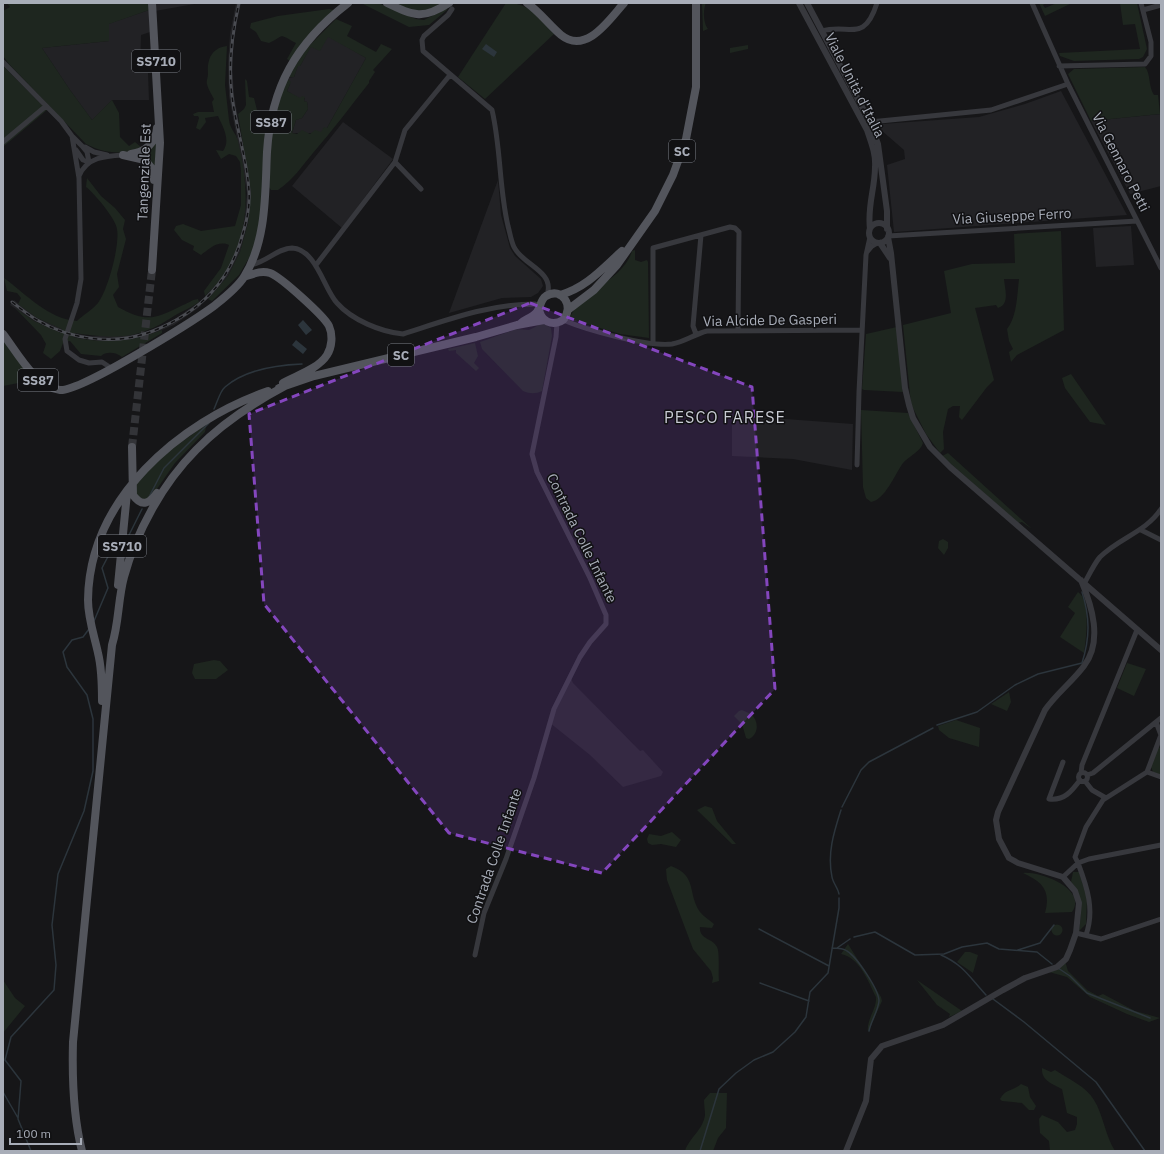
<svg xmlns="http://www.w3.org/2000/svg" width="1164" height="1154" font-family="'IBM Plex Sans',sans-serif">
  <rect width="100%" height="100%" fill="#161618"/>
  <path fill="#222225" d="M155,3H200L155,11Z
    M236,3H241L234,35L232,63L234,95L251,193L248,223L240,252L228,276L209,299L205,296L225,274L236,250L244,222L247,193L229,96L228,63L230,34Z
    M149,10L150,32L141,35L140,73H148L149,100H112L92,120L70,90L42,48L109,41L108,24Z
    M328,36L366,58L327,128L321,133H292L296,120L302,118L308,109L307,102L304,101L305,98L300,99L287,91L290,84L286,78L294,77L298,65L300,66L311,46Z
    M1061,91L1127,215L894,232L887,165L905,159L904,150L881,130L882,124L979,117L1025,104Z
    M1161,114V186L1130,194L1091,121Z
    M343,122L393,159L342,228L292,186Z
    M498,180L501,215L510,248L515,256L541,279L543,286L538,293L531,297L502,298L449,313Z
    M1131,226L1134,265L1096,267L1093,228Z
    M14,300L37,318L63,329L61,333L34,321L10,305Z
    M199,302L201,306L174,325L142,338L111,342L73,337L74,333L88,336L141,334L172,321Z
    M732,415L853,424L852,470L793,459L732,456Z
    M571,678L573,683L640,751L643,750L663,772L661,776L623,787L590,755L550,723Z"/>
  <path fill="#1e261f" d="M7,3H149V10L109,24V41L42,48L70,90L92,120L112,100L119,113L120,137L129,146L135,142L141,147C123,156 103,153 86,144L9,64L3,56V11L10,7Z
    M361,3H378L416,19L424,20L447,8V10L429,25L409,27Z
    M393,3H441C420,17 414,12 393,3Z
    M506,3C530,3 538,17 554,34L485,99L458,77Z
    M702,3H706C703,9 703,23 708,29L703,31Z
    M1039,3H1046L1043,5L1045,8L1057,3H1072L1045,16Z
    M1120,3H1137L1147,49L1143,57L1139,59L1074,61L1060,56L1059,53L1140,49L1135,24L1123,25Z
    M329,9L334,10L290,61L287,59L296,43C277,33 286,35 269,43L261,41L256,32L250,28L251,23L278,16Z
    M336,19L352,26L347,36L376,52L381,44L392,49L373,70L375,72L369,81V83C350,107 333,130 313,153C302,166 293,180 278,190H271L269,187L272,127L286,78L291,82L287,91L300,98L302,96L305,97L304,101L307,102L308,109L302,118L296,120L292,133L297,134L302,130L310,134L315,130L321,132L324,127L327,128L366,58L328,37L320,51L311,47L300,66H298L294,77H290L289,75L306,49Z
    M748,45V49L730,53V48Z
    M227,46L225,85L229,120C230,129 236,133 238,141C249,189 251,229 225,273C220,281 212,289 205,296L204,291L221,268L229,245C218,240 209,249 201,255L193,250L194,246L182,240L174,230L176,226L183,224L201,231L235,226L241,205V171L240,162L236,156L229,154L221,159L216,150L223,151C231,140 223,127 218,116L205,118L206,122L200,130L196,128L199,118L198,116H194L193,114L198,112H214L212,102L214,99C212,95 208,89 207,84C206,81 208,78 208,74C207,60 211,48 227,46Z
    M3,66L47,110L3,147Z
    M1145,67C1151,74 1148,86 1154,95H1158L1160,114L1091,121L1068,74L1074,69Z
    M245,79L247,81L249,97L254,98L257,110L270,113L260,222L253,251L239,275L212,301L208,299L228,276L240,252L248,223L251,192L238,114L244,109L246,105Z
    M156,141V170L140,155Z
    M87,178L101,196L115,208L125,220L123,229L126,239L117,274L119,287L113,295L118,307C147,323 155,319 183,305C189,303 191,300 198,299L199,302C191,308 182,311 174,316C138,340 116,339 74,333L73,337C104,344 132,342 162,330V333L122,357C116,352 106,351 101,356L81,354L70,341L63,343L60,351L51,359L43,353L46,344L41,335L15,308L34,321L61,333L62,329L37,318L18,304L21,298L17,293L7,291L4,278C26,294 48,319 77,321C83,315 92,310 98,303C108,290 120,245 117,229C116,219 94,193 86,187Z
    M1061,231L1064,330L1017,355L1011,362L1009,352L1013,349L1009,341L1007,329C1017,316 1017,296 1019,279H1004C1005,290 1010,304 998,308L996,305L975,308L994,380L987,387L962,420L959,417L960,406H953L948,409L943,432L944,449L940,453L926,434L911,404L903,325L951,313L944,271L972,264L1015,263L1014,234Z
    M635,250V260L641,262L647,260L648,262L649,338L620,334L573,320L570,318C580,291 624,280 632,251Z
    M543,323L551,328L552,336L542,391C536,394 530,394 523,391L482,349L480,342L516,329L529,330Z
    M897,327L903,392L864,390L862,389L866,334Z
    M3,339L34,380L3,386Z
    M475,343L478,356L474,363L479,368L476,371L456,353V350L449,351L448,349Z
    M1071,374L1106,425L1090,422L1065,388L1062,378Z
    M861,410L908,413L923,443C921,451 908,457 903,463C895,474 885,500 871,502L866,498L863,487Z
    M204,426L206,427L205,432L175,463L150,499L144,500L137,496L135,485L151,464Z
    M948,453L1032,529L1022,522L1018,523L942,456Z
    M943,539L948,542V548L944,555L938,548L939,541Z
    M1078,592C1091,600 1086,640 1084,653L1060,637L1075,613L1068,607Z
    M214,660L220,661L228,670L216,679H195L192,673L194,664Z
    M1127,663L1146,669L1134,696L1117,688Z
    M1009,692L1011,702L1007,711L991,704Z
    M742,710L751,714C759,721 759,734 749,739L746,738L742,724L734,716L739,711Z
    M956,720L980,728L979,747L949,738L939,730L938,726Z
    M1161,747V775L1153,772L1151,767L1158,748Z
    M705,806L712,808L717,821L736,844H732L697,810Z
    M672,832L681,840L676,847L661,844L652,845L648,843L647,839L649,834L661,836Z
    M671,866C698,876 687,893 700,912C704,917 710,920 714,924L712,928L700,927C699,940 713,938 717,947C720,953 718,972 719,981L712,983L713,978L711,971L693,949L667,880L666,869Z
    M1073,872H1079L1087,898L1086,924L1079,931C1081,912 1084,898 1071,882Z
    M1023,873C1040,871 1088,889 1072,912L1045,913C1051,891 1043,882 1023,873Z
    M1051.5 930a5.5 5.5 0 1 1 11 0a5.5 5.5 0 1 1-11 0Z
    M848,944L881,997L882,1001L868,1032C866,1020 877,1009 876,997C868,981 860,958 841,954Z
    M965,952H970L978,955L973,973L957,962Z
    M1065,961L1068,971L1087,990L1098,996L1103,994L1135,1011L1160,1018L1149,1022L1127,1014L1090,997L1067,977L1049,972Z
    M3,980L15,998L25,1006L3,1033Z
    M917,980L962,1011L949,1017L950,1014L937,1005Z
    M1042,1068L1051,1072L1055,1070C1068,1079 1086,1086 1094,1100C1103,1114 1105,1135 1115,1151H1050L1049,1141L1040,1133L1039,1119L1042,1115L1058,1122L1067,1132L1075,1130L1077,1124V1117L1067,1113L1062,1089C1053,1084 1041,1081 1042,1068Z
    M1021,1084L1028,1087L1030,1097L1036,1106L1034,1110H1029L1022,1103L1002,1101L1000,1099C1005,1089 1013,1091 1021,1084Z
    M710,1093H727L726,1128L718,1138L713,1151H685C689,1138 703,1130 705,1115C705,1110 704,1105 704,1100Z"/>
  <path fill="#2c353c" d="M486,44L497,52L494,57L482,49Z
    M303,320L312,330L306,335L298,325Z
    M296,340L307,349L303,354L292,345Z"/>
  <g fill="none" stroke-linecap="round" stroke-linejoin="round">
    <path stroke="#2c353c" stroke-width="1.5" d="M214,409C217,403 220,391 225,387C246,369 276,365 302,364
      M149,497L164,468L209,423
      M129,535L142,509
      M94,621L108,588L102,568L114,545
      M937,725L977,712L1015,685L1038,674L1082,663C1090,638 1090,617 1082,592
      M842,807L861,770L869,762L933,728
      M839,894C838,888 833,883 832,877C827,853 834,832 841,810
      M759,929L829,966
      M854,937L875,932L915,955L944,954L962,947L987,943L999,949L1037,952L1052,964
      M832,948C837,948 843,948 847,951C857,957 879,990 879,1001C878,1011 871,1021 869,1031
      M837,948L850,939
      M1018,950L1040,943L1054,925
      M941,955C964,965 970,978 986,995
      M1058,968L1070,976L1087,993L1150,1018
      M760,983L809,1001
      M993,999L1024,1022L1096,1082L1145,1151
      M3,1092L18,1118
      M31,1151L18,1119L21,1081L5,1060L11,1037L54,990L56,965L52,925L58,874L84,811L93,771V719L87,695L67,667L63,652L72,640L83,637L89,629
      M700,1151L719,1089L736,1073L754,1060L773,1052L795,1032L806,1017L810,992L828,973L839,908V898"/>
    <path stroke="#333438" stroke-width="8" stroke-dasharray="8 4" stroke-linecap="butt" d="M132,447L152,270"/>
    <path stroke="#37383d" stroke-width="5" d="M1032,3L1068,84L1161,268
      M452,9L448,15L424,36L422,40L423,51L492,110C501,148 499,188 508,226C510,233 511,241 514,247C522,264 552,271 548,291
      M1143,10L1161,5
      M822,31C849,23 864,44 877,3
      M3,62L61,121L72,136L82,146L87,152L89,162
      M1059,66L1145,64L1151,56V42L1141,3
      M870,122L991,110L1068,84
      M72,136L79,178L81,279L77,303L65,339L67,351L79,360L89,363L102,362L111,368
      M3,142L46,106
      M85,147L94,152L107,155
      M76,150L83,160L89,162
      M395,162L421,189
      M79,176C87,157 105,156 123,155
      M888,236L1137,221
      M867,252L872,246L877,243
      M250,265C265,263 278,248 292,248C316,249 324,289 337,303C352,320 381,332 403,334C447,320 489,304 535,304
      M316,265L395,162L405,130L450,75
      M563,320C587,330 647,347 672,344C684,342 695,334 707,331L862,330
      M696,334L693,326L701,235
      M653,343V248L730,227L735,228L739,232L738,330
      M857,465L859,392L866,255L870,237
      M1141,530L1161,540
      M1084,584C1089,575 1094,564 1100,557C1119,538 1146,532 1161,509
      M1161,718L1156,722L1161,735L1147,772L1103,800L1086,827L1075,857L1078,863L1089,859L1161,845
      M1063,762L1049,799C1064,801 1072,791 1080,780
      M1147,772L1161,777
      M1078.5 777a4.5 4.5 0 1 1 9 0a4.5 4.5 0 1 1-9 0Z
      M1081,773L1082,765L1137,630
      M1087,775L1093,773L1156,722
      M1085,781L1092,790L1106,798
      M1063,877L1078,863C1087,887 1095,910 1086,935
      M1076,933L1101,939L1161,919
      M475,955L484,913L506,859L534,778L554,709L580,657L590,642L606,624V615L590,578L537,472L532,454L556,337L557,323"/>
    <path stroke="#37383d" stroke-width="6" d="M799,3L867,130C871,142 876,154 875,167C875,189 867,206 870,229
      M807,3L870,122L878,144L887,211V229
      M869 233a10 10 0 1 1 20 0a10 10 0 1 1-20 0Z
      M888,237L891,253L905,388L909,405L913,418L930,447L950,467L1161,650
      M880,243L890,258
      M846,1151L866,1101L871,1059L882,1046L943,1025L1003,990L1025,978L1057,967L1066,959L1070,950L1076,933L1079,903L1075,891L1063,877L1018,863L1009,858L999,839L996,820L998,812L1045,710C1056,694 1072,682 1084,666C1103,641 1092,606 1081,580"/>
    <path stroke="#53555c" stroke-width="8" d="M387,3C414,16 423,20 449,3
      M527,3C540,12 549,25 561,35C586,55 609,20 624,3
      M131,154C145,152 156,143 157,128
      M123,155L145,160L154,171V180
      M152,270L160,143L152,3
      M244,277C253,274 261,270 270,273C281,277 324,316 329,326C333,335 332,347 327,355C318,369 297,375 283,383
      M560,295C586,288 603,268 622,251
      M569,309L594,290L617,265L655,211L673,175L686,139L696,87V3
      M521,323C526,319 533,317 537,312C541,307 540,300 546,296C562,286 575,307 563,320C552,327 540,321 539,308
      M3,334C17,352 36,388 60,390C80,392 192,322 214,306C224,298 237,288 244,277C267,240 265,193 267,152C271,87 296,43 348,3
      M279,388L314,376L476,337L517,325L544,320
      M132,447L133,495C142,508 150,503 157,493
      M118,585L127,493
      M102,701C102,685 102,669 98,653C94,635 88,618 88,600C89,499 179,422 268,391
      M82,1151C73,1116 72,1079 73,1042L112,645C119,623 118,599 124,577C136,532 163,483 196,450C221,424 253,403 285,386"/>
    <g stroke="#4a4c52" stroke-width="3">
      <path id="rail" d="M12,302C20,308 28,315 37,320C71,340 116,346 153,331C200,312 230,282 243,233C247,220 250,205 249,191C247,159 236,128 232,96C228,64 232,34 239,3"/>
    </g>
    <use href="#rail" stroke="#111113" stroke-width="1.5" stroke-dasharray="4.5" stroke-linecap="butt"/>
  </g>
  <path fill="#8446be" fill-opacity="0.2" stroke="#8446be" stroke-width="3" stroke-dasharray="8 5" stroke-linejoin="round" d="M530,303L752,387L775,689L602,873L449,833L264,604L249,414Z"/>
  <g text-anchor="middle" stroke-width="3" stroke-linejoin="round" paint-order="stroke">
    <g fill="#111113" stroke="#7b7e86" stroke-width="1">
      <rect x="132" y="50" width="48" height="22" rx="3"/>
      <rect x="251" y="111" width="40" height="22" rx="3"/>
      <rect x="669" y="140" width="26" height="22" rx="3"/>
      <rect x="388" y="344" width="26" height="22" rx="3"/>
      <rect x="18" y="369" width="40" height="22" rx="3"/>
      <rect x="98" y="535" width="48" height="22" rx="3"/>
    </g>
    <g font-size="13" font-weight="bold" fill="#a8adb8">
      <text x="156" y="66">SS710</text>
      <text x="271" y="127">SS87</text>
      <text x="682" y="156">SC</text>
      <text x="401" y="360">SC</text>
      <text x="38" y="385">SS87</text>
      <text x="122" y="551">SS710</text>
    </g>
    <g font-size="14" fill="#a8adb8" stroke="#111113">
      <text transform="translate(855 85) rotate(63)" y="5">Viale Unità d'Italia</text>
      <text transform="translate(1121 162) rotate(63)" y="5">Via Gennaro Petti</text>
      <text transform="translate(144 172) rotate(-88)" y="5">Tangenziale Est</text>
      <text transform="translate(1012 216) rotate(-3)" y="5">Via Giuseppe Ferro</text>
      <text transform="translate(770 320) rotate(-1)" y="5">Via Alcide De Gasperi</text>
      <text transform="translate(582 538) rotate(64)" y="5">Contrada Colle Infante</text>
      <text transform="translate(494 856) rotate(-71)" y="5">Contrada Colle Infante</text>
    </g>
    <g font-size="16" letter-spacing="1" fill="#c9ccd4" stroke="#111113">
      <text x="725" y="423">PESCO FARESE</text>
    </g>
  </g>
  <rect width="1164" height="1154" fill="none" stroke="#a8adb8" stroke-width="8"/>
  <path d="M10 1138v6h71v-6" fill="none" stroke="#a8adb8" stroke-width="2"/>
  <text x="16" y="1138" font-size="12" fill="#a8adb8" stroke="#111113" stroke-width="3" paint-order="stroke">100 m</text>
</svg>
